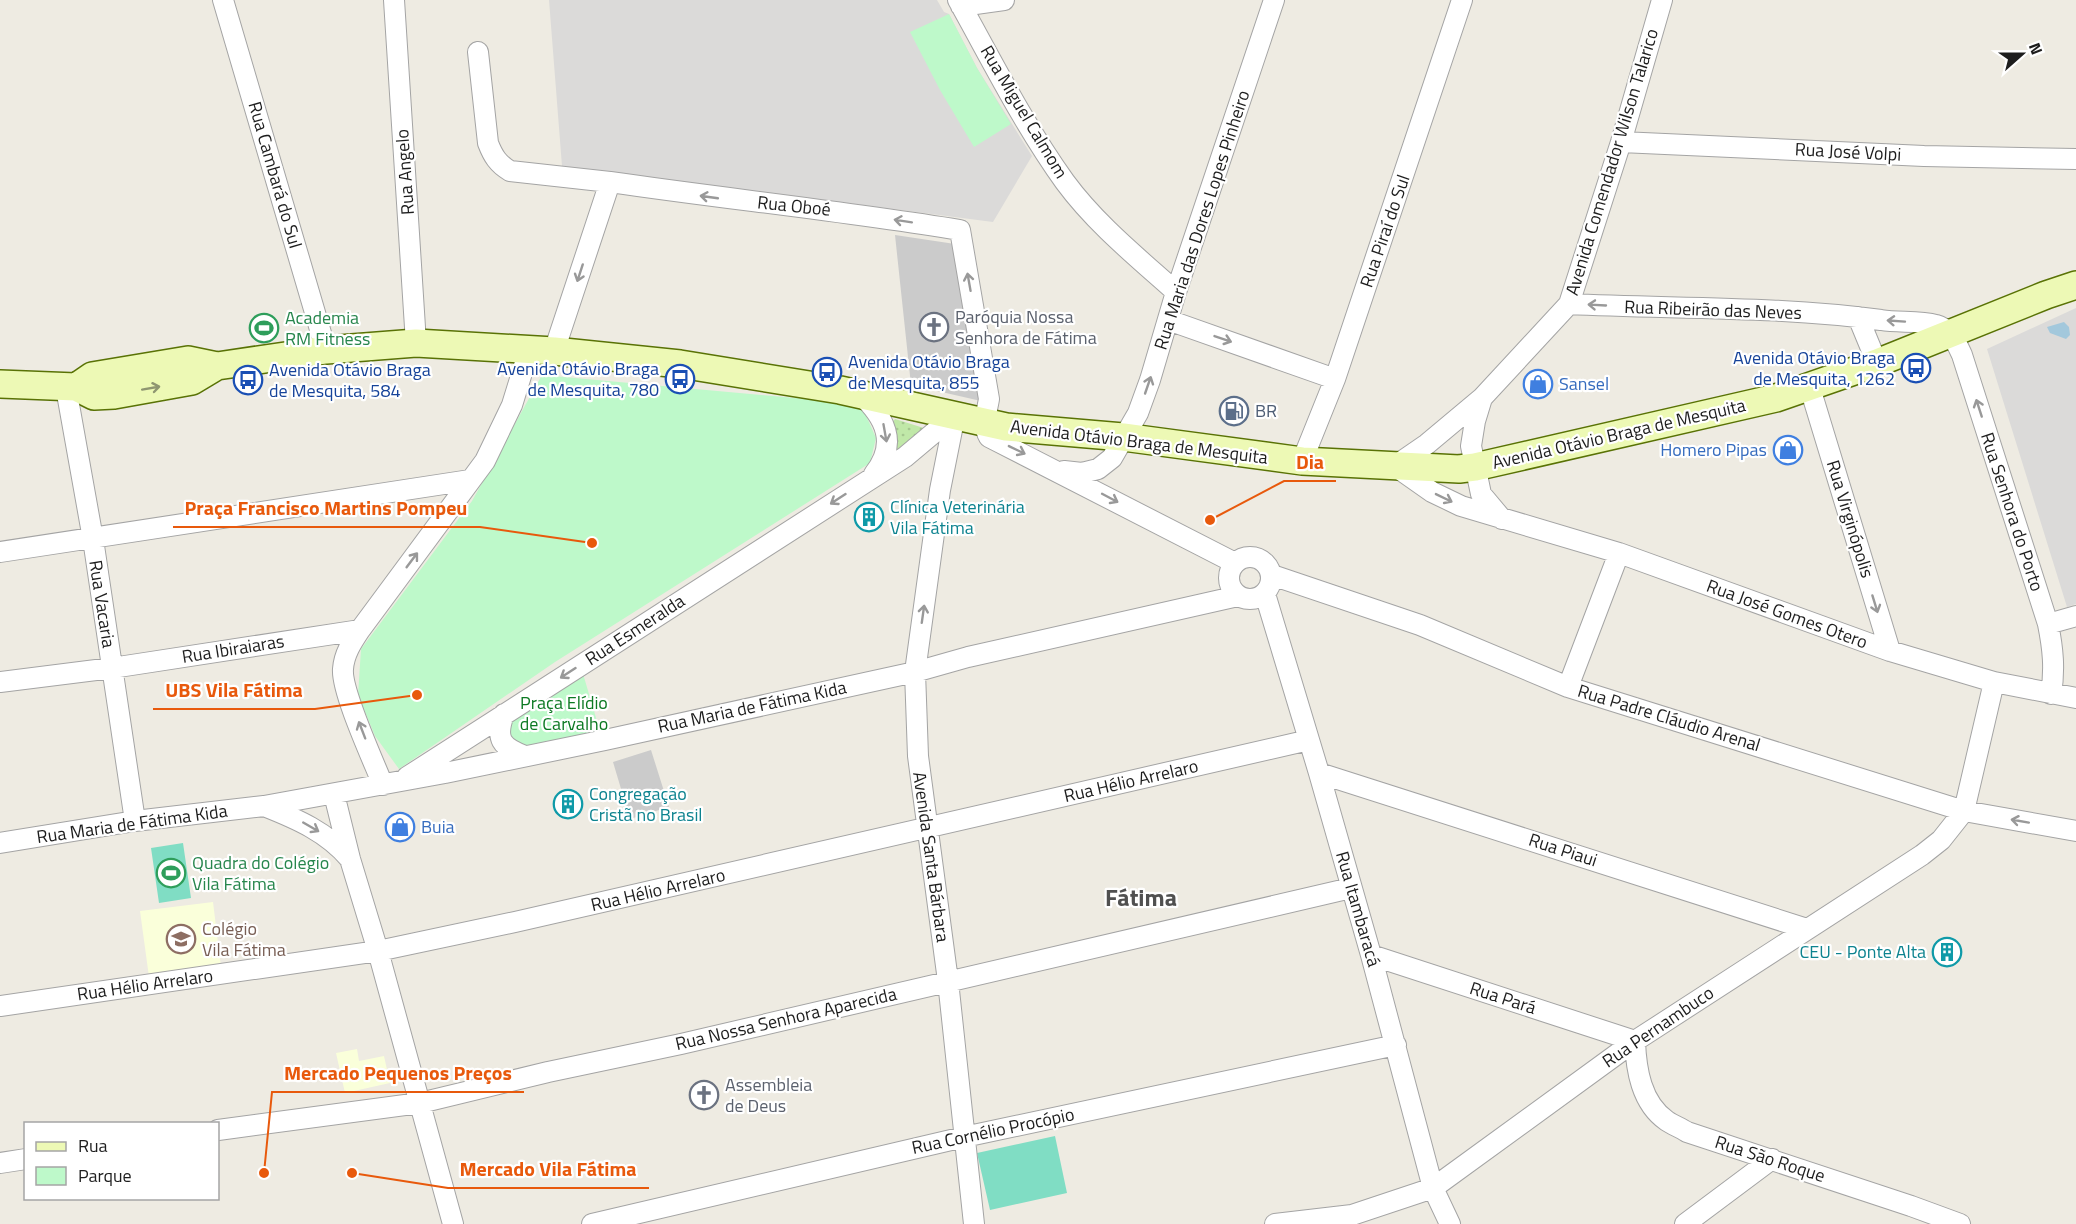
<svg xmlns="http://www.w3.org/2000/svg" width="2076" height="1224" font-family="'Titillium Web',sans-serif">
  <defs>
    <pattern id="garden-dots" width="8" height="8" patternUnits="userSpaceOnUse" patternTransform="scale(1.5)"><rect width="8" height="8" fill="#c0e8a8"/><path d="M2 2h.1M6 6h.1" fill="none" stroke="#a5c790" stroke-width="1.8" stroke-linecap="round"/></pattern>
  </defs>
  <rect width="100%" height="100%" fill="#eeebe2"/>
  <path fill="#dbdad9" d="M549,0H937L944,12L949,14L977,68L1032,156L993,222L562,166Z
    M2076,308V604L2067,607L1987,349Z"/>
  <path fill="#faffda" d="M213,902L221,967L149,977L140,911Z
    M357,1049L359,1061L384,1056L390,1083L345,1093L336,1053Z"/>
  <path fill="#cbcbcb" d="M895,235L955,244L981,401L911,385Z
    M651,750L669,807L630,819L613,762Z"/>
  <path fill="#bef9ca" d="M949,14L977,68L1011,124L974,147L940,90L910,32Z
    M542,375L861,404L876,438L870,463L555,662L399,769L375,736L358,695L361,649L472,501Z
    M581,667L602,738L512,750L507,717Z"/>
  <path fill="url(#garden-dots)" d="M895,419L927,429L891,460V424Z"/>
  <path fill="#80ddc4" d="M183,843L191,898L159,903L151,848Z
    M1055,1136L1067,1193L990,1210L977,1153Z"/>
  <path fill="#a3c8dc" d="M2064,322L2069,327L2070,335L2066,339L2050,333L2047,327Z"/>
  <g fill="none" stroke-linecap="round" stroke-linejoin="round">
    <g stroke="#a4a4a4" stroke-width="22">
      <path id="street" d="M223,0L326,350
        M394,0L416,343
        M958,0C992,61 1024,125 1065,182C1096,224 1137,257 1176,292
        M1662,0L1621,142L1569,304L1482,398L1427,444L1395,466L1432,492L1461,506L1619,553L1890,651L1994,682L2076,698
        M961,6L1004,0
        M478,52L488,143C493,156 498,164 510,171L610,182
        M1621,142L1924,156L2076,159
        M1569,304C1673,309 1778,306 1881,320C1899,323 1919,320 1936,325C1951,329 1956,342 1962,355L2048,624C2053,649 2055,669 2051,694
        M1858,317L1877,363
        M1168,320L1335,379
        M554,351L610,182C727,199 844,211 960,230L989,399C987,411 982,425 989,437L1235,563
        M66,388L93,539L135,821
        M1810,388L1890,651
        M860,394C886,418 898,444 874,474
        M1482,398L1475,421L1471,446L1481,494L1502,519
        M955,415L940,490L915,672L918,756L948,981L974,1224
        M1302,461L1335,379L1462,0
        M1064,471L1082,473L1098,469L1112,458L1138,413L1150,380L1176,292L1274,0
        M0,552L470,480
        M1229 578a21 21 0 1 1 42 0a21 21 0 1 1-42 0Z
        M1272,575L1420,625L1568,687L1964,811L2076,831
        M1265,594L1319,773L1371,955L1433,1188L1450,1224
        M2048,624L2076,616
        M0,682L112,668L360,630
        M1568,687L1619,553
        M504,714C495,739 501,747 525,756
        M1319,773L1807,929
        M407,777L905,457L955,415
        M383,785C373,760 341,691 343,669C344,654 352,642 360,630L485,461L512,405L529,350
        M334,794L350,859L378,951L453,1224
        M264,806C297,819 327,832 350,859
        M0,843L135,821L264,806L445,773L605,740L915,672L968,657L1238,596
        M1371,955L1635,1041
        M0,1006L378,951L515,922L1309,740
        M1635,1041C1636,1069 1641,1103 1667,1121C1673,1125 1681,1128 1687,1132L1911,1206L1960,1224
        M218,1130L420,1103L548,1072L681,1044L1351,888
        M0,1163L26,1159
        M592,1224L964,1137L1396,1045
        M1275,1224L1352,1215
        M1341,1224L1352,1215L1433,1188L1635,1041L1922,855L1941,840L1964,811L1994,682
        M1685,1224L1772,1159"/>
    </g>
    <g stroke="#597205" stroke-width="30">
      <path id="secondary" d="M0,384L76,387L94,396L114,395L192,381L217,366
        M76,387L92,376L188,360L217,366L326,350L416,343L554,351L680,364L840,390L1006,427L1123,437L1302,461L1459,469L1475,467L1776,398L1877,363L2046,295L2076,285"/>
    </g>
    <use href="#street" stroke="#fff" stroke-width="20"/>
    <use href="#secondary" stroke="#edf9b5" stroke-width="27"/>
  </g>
  <defs><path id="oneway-shaft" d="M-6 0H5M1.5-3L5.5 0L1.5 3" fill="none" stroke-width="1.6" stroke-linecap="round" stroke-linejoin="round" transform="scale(1.5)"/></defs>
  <g stroke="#999">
    <use href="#oneway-shaft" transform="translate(709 197) rotate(-172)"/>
    <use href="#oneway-shaft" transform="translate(903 221) rotate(-171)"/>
    <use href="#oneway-shaft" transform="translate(580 273) rotate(108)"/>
    <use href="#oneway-shaft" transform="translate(969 282) rotate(-100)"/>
    <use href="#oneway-shaft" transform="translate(1597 305) rotate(-177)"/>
    <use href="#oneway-shaft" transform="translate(1896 321) rotate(-176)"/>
    <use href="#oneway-shaft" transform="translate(1223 339) rotate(19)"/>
    <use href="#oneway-shaft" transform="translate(1148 385) rotate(-71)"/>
    <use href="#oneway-shaft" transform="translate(1979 408) rotate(-108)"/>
    <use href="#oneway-shaft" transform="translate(885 433) rotate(80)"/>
    <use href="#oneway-shaft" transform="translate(1017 450) rotate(26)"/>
    <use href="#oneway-shaft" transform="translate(1110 498) rotate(28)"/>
    <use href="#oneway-shaft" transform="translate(1444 498) rotate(26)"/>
    <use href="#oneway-shaft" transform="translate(838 499) rotate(147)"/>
    <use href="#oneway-shaft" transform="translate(412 560) rotate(-53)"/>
    <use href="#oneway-shaft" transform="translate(1875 604) rotate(73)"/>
    <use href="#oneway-shaft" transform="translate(923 614) rotate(-82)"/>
    <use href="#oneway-shaft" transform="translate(568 673) rotate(147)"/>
    <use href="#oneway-shaft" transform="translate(362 730) rotate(-111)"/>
    <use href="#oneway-shaft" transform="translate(2020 821) rotate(-170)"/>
    <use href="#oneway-shaft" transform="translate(311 827) rotate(30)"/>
  </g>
  <use stroke="#8f9671" href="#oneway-shaft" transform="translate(151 388) rotate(-10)"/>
  <defs>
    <g id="church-ring" transform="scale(1.5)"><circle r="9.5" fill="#fff" stroke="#6b7280" stroke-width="1.5"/><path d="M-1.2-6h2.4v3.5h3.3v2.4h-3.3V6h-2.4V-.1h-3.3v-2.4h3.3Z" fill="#6b7280"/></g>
    <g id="stadium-ring" transform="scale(1.5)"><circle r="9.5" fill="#fff" stroke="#2e9e5b" stroke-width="1.5"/><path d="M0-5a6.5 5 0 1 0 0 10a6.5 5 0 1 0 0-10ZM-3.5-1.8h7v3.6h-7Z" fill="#2e9e5b"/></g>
    <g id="bus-ring" transform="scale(1.5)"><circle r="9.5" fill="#fff" stroke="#1a4fb4" stroke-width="1.5"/><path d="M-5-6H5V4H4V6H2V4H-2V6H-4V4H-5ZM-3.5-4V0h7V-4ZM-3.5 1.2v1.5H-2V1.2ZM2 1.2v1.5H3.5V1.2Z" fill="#1a4fb4"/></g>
    <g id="shop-ring" transform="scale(1.5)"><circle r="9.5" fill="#fff" stroke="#3f7fe0" stroke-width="1.5"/><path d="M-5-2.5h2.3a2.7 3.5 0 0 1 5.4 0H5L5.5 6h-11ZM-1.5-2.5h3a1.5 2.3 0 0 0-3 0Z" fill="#3f7fe0"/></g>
    <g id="fuel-ring" transform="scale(1.5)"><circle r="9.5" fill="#fff" stroke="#5c6f8a" stroke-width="1.5"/><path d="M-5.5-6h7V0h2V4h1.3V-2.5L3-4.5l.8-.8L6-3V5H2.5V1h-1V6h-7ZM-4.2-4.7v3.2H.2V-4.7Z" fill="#5c6f8a"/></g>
    <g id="building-ring" transform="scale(1.5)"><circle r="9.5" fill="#fff" stroke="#0f9aa8" stroke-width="1.5"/><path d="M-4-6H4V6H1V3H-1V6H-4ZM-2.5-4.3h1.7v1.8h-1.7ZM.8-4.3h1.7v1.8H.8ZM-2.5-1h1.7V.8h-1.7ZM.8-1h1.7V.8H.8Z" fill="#0f9aa8"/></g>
    <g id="school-ring" transform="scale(1.5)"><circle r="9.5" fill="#fff" stroke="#8d6e63" stroke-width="1.5"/><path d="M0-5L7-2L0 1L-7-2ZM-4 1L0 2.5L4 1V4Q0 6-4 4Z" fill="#8d6e63"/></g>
  </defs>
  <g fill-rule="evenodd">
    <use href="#church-ring" x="934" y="327"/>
    <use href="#stadium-ring" x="264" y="328"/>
    <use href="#bus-ring" x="1916" y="368"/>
    <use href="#bus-ring" x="827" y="372"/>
    <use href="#bus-ring" x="680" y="379"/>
    <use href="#bus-ring" x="248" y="380"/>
    <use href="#shop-ring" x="1538" y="384"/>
    <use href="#fuel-ring" x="1234" y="411"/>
    <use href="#shop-ring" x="1788" y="450"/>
    <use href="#building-ring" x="869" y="517"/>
    <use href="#building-ring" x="568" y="804"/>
    <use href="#shop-ring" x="400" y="827"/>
    <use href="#stadium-ring" x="171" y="873"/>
    <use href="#school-ring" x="181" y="939"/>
    <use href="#building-ring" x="1947" y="952"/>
    <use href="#church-ring" x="704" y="1095"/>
  </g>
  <g text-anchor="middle" stroke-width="4.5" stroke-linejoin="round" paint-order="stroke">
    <g font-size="18" fill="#1d1d1d" stroke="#fff">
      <text transform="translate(1024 112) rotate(59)" y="6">Rua Miguel Calmom</text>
      <text transform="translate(1848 152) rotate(3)" y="6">Rua José Volpi</text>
      <text transform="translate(1612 162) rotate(-73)" y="6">Avenida Comendador Wilson Talarico</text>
      <text transform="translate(405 172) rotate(-94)" y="6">Rua Angelo</text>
      <text transform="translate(275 175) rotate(74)" y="6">Rua Cambará do Sul</text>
      <text transform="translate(794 206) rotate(6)" y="6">Rua Oboé</text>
      <text transform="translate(1202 220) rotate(-72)" y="6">Rua Maria das Dores Lopes Pinheiro</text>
      <text transform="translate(1385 231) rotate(-71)" y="6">Rua Piraí do Sul</text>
      <text transform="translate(1713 310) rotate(2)" y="6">Rua Ribeirão das Neves</text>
      <text transform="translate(1619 434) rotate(-13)" y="6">Avenida Otávio Braga de Mesquita</text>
      <text transform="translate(1139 442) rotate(7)" y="6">Avenida Otávio Braga de Mesquita</text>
      <text transform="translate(2012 512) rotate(72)" y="6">Rua Senhora do Porto</text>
      <text transform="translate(1850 519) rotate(73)" y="6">Rua Virginópolis</text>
      <text transform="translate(102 604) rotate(81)" y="6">Rua Vacaria</text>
      <text transform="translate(1787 614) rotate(20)" y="6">Rua José Gomes Otero</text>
      <text transform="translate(635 630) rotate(-33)" y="6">Rua Esmeralda</text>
      <text transform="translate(233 649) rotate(-9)" y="6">Rua Ibiraiaras</text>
      <text transform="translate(752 707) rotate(-12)" y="6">Rua Maria de Fátima Kida</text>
      <text transform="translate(1669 718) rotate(17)" y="6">Rua Padre Cláudio Arenal</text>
      <text transform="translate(1131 781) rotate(-13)" y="6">Rua Hélio Arrelaro</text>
      <text transform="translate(132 824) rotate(-8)" y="6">Rua Maria de Fátima Kida</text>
      <text transform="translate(1563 850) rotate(18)" y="6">Rua Piaui</text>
      <text transform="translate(931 857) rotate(82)" y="6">Avenida Santa Bárbara</text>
      <text transform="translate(658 890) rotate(-13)" y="6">Rua Hélio Arrelaro</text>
      <text transform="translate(1358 909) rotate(74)" y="6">Rua Itambaracá</text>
      <text transform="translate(145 985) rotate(-8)" y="6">Rua Hélio Arrelaro</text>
      <text transform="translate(1503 998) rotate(18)" y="6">Rua Pará</text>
      <text transform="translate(786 1019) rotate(-13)" y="6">Rua Nossa Senhora Aparecida</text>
      <text transform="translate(1658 1027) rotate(-34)" y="6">Rua Pernambuco</text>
      <text transform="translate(993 1131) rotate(-12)" y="6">Rua Cornélio Procópio</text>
      <text transform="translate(1770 1159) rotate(18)" y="6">Rua São Roque</text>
    </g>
    <g font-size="18" fill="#5b616d" stroke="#fff" text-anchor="start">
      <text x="955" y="323">Paróquia Nossa<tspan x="955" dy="21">Senhora de Fátima</tspan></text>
      <text x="725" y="1091">Assembleia<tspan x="725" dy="21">de Deus</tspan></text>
    </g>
    <g font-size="18" fill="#27864d" stroke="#fff" text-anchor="start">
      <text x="285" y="324">Academia<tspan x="285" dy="21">RM Fitness</tspan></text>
      <text x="192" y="869">Quadra do Colégio<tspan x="192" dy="21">Vila Fátima</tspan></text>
    </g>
    <g font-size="18" fill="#164399" stroke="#fff" text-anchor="end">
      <text x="1895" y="364">Avenida Otávio Braga<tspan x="1895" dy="21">de Mesquita, 1262</tspan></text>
      <text x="848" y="368" text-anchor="start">Avenida Otávio Braga<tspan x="848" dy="21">de Mesquita, 855</tspan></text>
      <text x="659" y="375">Avenida Otávio Braga<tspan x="659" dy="21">de Mesquita, 780</tspan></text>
      <text x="269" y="376" text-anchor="start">Avenida Otávio Braga<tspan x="269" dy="21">de Mesquita, 584</tspan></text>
    </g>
    <g font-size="18" fill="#366cbe" stroke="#fff" text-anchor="start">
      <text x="1559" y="390">Sansel</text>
      <text x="1767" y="456" text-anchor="end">Homero Pipas</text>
      <text x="421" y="833">Buia</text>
    </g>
    <g font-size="18" fill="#4e5e75" stroke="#fff" text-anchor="start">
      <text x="1255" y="417">BR</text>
    </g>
    <g font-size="18" fill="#0d838f" stroke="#fff" text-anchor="start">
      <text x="890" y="513">Clínica Veterinária<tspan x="890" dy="21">Vila Fátima</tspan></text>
      <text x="589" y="800">Congregação<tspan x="589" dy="21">Cristã no Brasil</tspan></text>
      <text x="1926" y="958" text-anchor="end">CEU - Ponte Alta</text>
    </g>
    <g font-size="18" fill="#0c7922" stroke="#fff">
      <text x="564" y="709">Praça Elídio<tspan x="564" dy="21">de Carvalho</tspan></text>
    </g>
    <g font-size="18" fill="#785e54" stroke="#fff" text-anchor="start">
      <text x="202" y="935">Colégio<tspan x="202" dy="21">Vila Fátima</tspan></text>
    </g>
    <g font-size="24" font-weight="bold" fill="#505050" stroke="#fff">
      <text x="1141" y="906">Fátima</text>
    </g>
  </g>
  <path fill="none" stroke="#e8590c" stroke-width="2" d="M1210 520L1284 481H1336M592 543L480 527H173M417 695L315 709H153M264 1173L272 1092H524M352 1173L448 1188H649"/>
  <g fill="#e8590c" stroke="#fff" stroke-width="2">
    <circle cx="1210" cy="520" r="6"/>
    <circle cx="592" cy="543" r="6"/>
    <circle cx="417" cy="695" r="6"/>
    <circle cx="264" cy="1173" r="6"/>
    <circle cx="352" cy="1173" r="6"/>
  </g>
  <g font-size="20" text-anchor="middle" font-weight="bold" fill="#e8590c" stroke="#fff" stroke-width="4.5" stroke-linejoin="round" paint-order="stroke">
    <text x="1310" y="469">Dia</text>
    <text x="326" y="515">Praça Francisco Martins Pompeu</text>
    <text x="234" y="697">UBS Vila Fátima</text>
    <text x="398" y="1080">Mercado Pequenos Preços</text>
    <text x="548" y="1176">Mercado Vila Fátima</text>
  </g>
  <rect x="24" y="1122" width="195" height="78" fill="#ffffff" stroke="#a5a5a5" stroke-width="1.5"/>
  <rect x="36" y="1142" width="30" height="9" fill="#edf9b5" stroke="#a5a5a5" stroke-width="1.5"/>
  <text x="78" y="1152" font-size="18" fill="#1d1d1d">Rua</text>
  <rect x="36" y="1167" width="30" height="18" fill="#bef9ca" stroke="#a5a5a5" stroke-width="1.5"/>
  <text x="78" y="1182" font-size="18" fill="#1d1d1d">Parque</text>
  <g transform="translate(2022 54) rotate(69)" stroke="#ffffff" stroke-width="4.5" paint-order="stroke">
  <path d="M0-4.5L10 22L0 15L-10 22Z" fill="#1d1d1d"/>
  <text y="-9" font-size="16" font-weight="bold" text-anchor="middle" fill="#1d1d1d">N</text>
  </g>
</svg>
